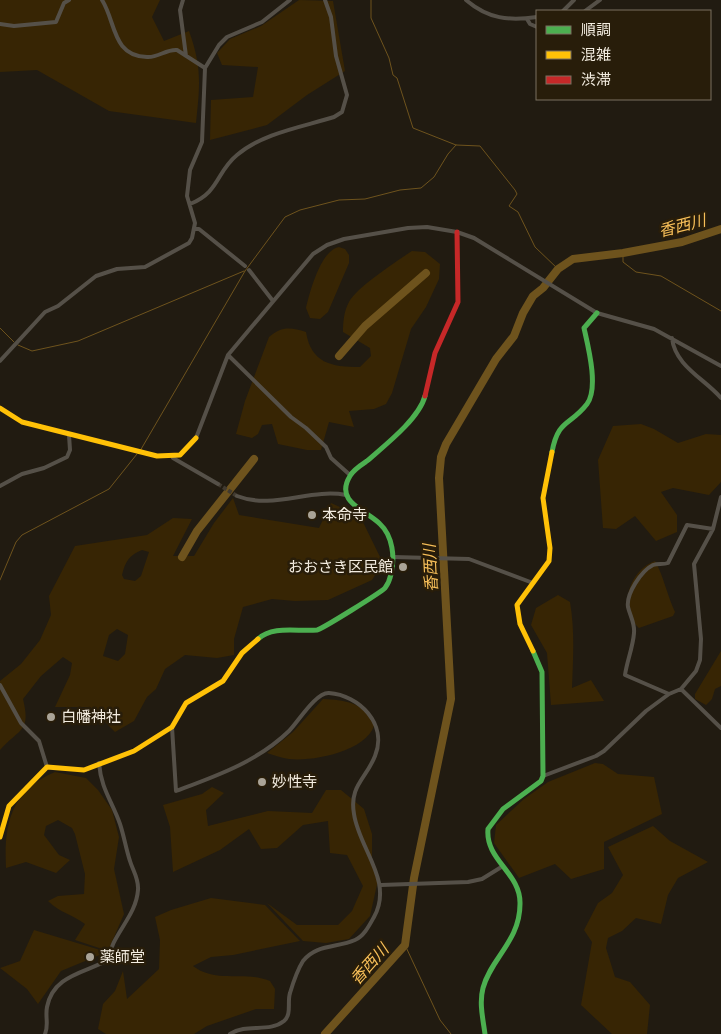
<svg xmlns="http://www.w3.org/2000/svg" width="721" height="1034" font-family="Bitter,'Noto Sans JP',serif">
  <rect width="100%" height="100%" fill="#211b11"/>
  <path fill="#372504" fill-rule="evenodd" d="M0,0H160L152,17L164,41L189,31C202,67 200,85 196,123L109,111L37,70L0,72Z
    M299,0L333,1L345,71L307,95L267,125L210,140L211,100L253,97L258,67L222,65L217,53L230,39L261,26Z
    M339,247L345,249L349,255V263L328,312L320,319L310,318L306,308C310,291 321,250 339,247Z
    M412,251L425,252L440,264L439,279L426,307L411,329L392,393L386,404L374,409L349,411L354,427L329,422L321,450H307L278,444L272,424L262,425L258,434L252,438L236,434L245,401L269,337C281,326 291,327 306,332C311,363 331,367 360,367L371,356L370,348L343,332C343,322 344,311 349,302C357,287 397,261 412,251Z
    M641,424L654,429L678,443L706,434L721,435V482L709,495L673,488L661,492L677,515V532L656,541L635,516L616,529L603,528L598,460L613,426Z
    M233,498L239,515L319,528L331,503L360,516L383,563L372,580L328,600L295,601L272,599L243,607L234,639V655L217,658L185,655L165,669L156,689L147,697L134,721L115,732L90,707H55L70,675L72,663L63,657L41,676L23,699C31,732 20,728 0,750V681L21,664L40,640L51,615L49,596L75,546L147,535L173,518L192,519L173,556H194L214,523ZM142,550L149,552L141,576L135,581L124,579L122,575C125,562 129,555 142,550ZM117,629L128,635L125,654L118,661L103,656L109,635Z
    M655,561C664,577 667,595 675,612L673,616L639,628C617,609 629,570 655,561Z
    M558,595L570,602C575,632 573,658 572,688L591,680L604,701L551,705L547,653L531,625L536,608Z
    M721,651V686L715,689L712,699L706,705L695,699V694Z
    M323,699C345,700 360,702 375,721C372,750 314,762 289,759C282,758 274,755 267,753L293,732Z
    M595,763L603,764L618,774L654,777L662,814L604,842V869L571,879L555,864L519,878L494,843L496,825L524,799L548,782Z
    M55,772L86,778L98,790L112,810L119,837L114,869L124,914L108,951L75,940L85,924C72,914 60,913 48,901L58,896L84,894L85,874L75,834L72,828L58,820L46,826L44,835L59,855L70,860L56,873L26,862L6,868C4,825 10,791 55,772Z
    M212,787L224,793L206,810L208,826L268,811L312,813L326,790H341L364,809L372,834V861L378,880L370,916L349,939L326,943L303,941L267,903L297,925H338L352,911L363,886L347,855L330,853L328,821L303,825L277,848L261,849L249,829L220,850L173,872L170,827L163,805L202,794Z
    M653,826L670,841L708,862L678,878L668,895L661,924L636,918L622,931L608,938L606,948L615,977L630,982L650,1005L647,1034H612L581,1005L592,942L584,930L598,903L612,893L623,875L608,847Z
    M211,898L265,905L300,941L233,955L211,957L193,966C217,984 242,970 270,981L275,989L274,1009H256L207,1026L194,1034H106L98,1029L103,1004L115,991L123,971L127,999L159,969L160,940L155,917L171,910Z
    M34,930L107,952L61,971L38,1004L27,989L0,968L20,961Z"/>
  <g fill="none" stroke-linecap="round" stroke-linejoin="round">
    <path stroke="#6e531d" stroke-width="1" d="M371,0V18L389,58L393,75L397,78L413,128L456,145L480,146L515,190L517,194L509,206L518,212L535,247L558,269
      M623,253V262L636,272L661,276L721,311
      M0,328L14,342
      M18,345L32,351L78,341L244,271
      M140,451L245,271L285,217L300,210L339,200L365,199L400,190L421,188L434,177L448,154L456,145
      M0,580L16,542L22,535L109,489L137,454
      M405,945L440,1020L451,1034"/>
    <path stroke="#6e531d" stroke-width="8" d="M339,356L365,326L426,273
      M182,557L197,531L254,459
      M325,1034L405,945L414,878L451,699L439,478L441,457L446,444L496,359L514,336L523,313L533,296L543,288L558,269L573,259L623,253L682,242L721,229"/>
    <path stroke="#413a30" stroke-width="4" stroke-dasharray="4 2" stroke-linecap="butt" d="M218,484L237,496"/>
    <path stroke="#555048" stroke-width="4" d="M102,0C116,22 112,56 147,57C158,58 166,49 177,50L205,68
      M183,0L180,10L186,56
      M466,0C488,19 509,21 537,17
      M563,11L574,0
      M585,11L600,0
      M527,19L530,24L537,27
      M0,24L14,26L56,22L64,3L69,0
      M190,204C220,192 216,172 237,155C263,133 302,127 334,117L342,112L347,95L336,56L331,17L325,0
      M194,229H199L245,266
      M249,270L273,301
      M672,338C675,366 705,379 721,398
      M228,355L291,417L306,428L326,447L331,458L350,475
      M0,361L45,312L58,306L96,276L117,269L145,267L189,243L192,238L195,223L187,196L190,170L202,142L205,68L219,45L227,37L262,22L290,0
      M196,438L228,355L313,254L327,245L344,239L408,228L427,227L457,232L474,238L597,313L654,329L721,366
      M173,458L218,484
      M0,486L22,474L44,468L67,457L70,450L69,435
      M237,496C273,510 310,488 346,495
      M393,557L469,559L533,583
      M0,685L21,723L39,741L47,767
      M681,689L721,728
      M669,694L625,675C627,661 633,647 634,633C635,623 630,616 628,607C626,594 641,571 653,565C658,563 663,565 668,563L687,525L713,529
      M172,727L176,791C216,776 257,762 289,731C298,722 316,692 329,693C359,695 388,724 375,756C366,779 349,786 354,814C359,849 394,881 374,917C369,926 364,936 355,940C337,948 316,944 303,961C298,969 293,983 290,993C287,1002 292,1014 284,1021C269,1033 247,1023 230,1034
      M543,776L596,756L604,751L646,711L669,694L681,689L696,671L700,660L701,639L694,564L713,529L721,497
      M381,885L468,882L482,879L503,866
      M45,1034C49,1025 45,1017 47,1007C53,975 85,973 108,960C112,934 136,917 138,890C139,879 133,871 130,861C126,849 124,836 120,824C112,801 101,789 99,763"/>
    <path stroke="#4caf50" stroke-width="5" d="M552,452C558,419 570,426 587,404C599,388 588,346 584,328L597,313
      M258,639C273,625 298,632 317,630C322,629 380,593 385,588C388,584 390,579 391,574C395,558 393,536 380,524C366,510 334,502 350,476C353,470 361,465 367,461C384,446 419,419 425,396
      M485,1034C483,1019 479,1003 483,988C491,958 520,941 520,904C521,873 485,860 488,829L503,809L541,781L543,776L542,672L533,651"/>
    <path stroke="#ffc107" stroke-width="5" d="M0,408L22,422L157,456L180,455L196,438
      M533,651L520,624L517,605L549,561L550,548L543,498L552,452
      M0,837L9,806L47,767L84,770L134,751L172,727L186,703L223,681L242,653L258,639"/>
    <path stroke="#c62828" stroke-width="5" d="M425,396L435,353L458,302L457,232"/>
  </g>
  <g fill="#aaa498" stroke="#281d0a" stroke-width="2">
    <circle cx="312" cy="515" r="5"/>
    <circle cx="403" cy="567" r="5"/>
    <circle cx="51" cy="717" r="5"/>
    <circle cx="262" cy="782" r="5"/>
    <circle cx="90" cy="957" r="5"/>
  </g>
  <g text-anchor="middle" stroke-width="5" stroke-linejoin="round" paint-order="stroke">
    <g font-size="15" fill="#f4ede1" stroke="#281d0a" text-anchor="start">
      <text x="322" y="520">本命寺</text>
      <text x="393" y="572" text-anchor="end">おおさき区民館</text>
      <text x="61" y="722">白幡神社</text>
      <text x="272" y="787">妙性寺</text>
      <text x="100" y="962">薬師堂</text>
    </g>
    <g font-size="16" font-style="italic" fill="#f7bf59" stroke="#281d0a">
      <text transform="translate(682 225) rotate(-14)" y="6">香西川</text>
      <text transform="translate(430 568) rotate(-93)" y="6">香西川</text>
      <text transform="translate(369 964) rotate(-48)" y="6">香西川</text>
    </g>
  </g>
  <rect x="536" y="10" width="175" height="90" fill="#281d0a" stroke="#7a7060"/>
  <rect x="546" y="26" width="25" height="8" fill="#4caf50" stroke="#7a7060"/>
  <text x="581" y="35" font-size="15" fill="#f4ede1">順調</text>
  <rect x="546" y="51" width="25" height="8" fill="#ffc107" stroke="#7a7060"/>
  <text x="581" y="60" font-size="15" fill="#f4ede1">混雑</text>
  <rect x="546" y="76" width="25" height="8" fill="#c62828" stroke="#7a7060"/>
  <text x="581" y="85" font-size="15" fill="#f4ede1">渋滞</text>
</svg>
